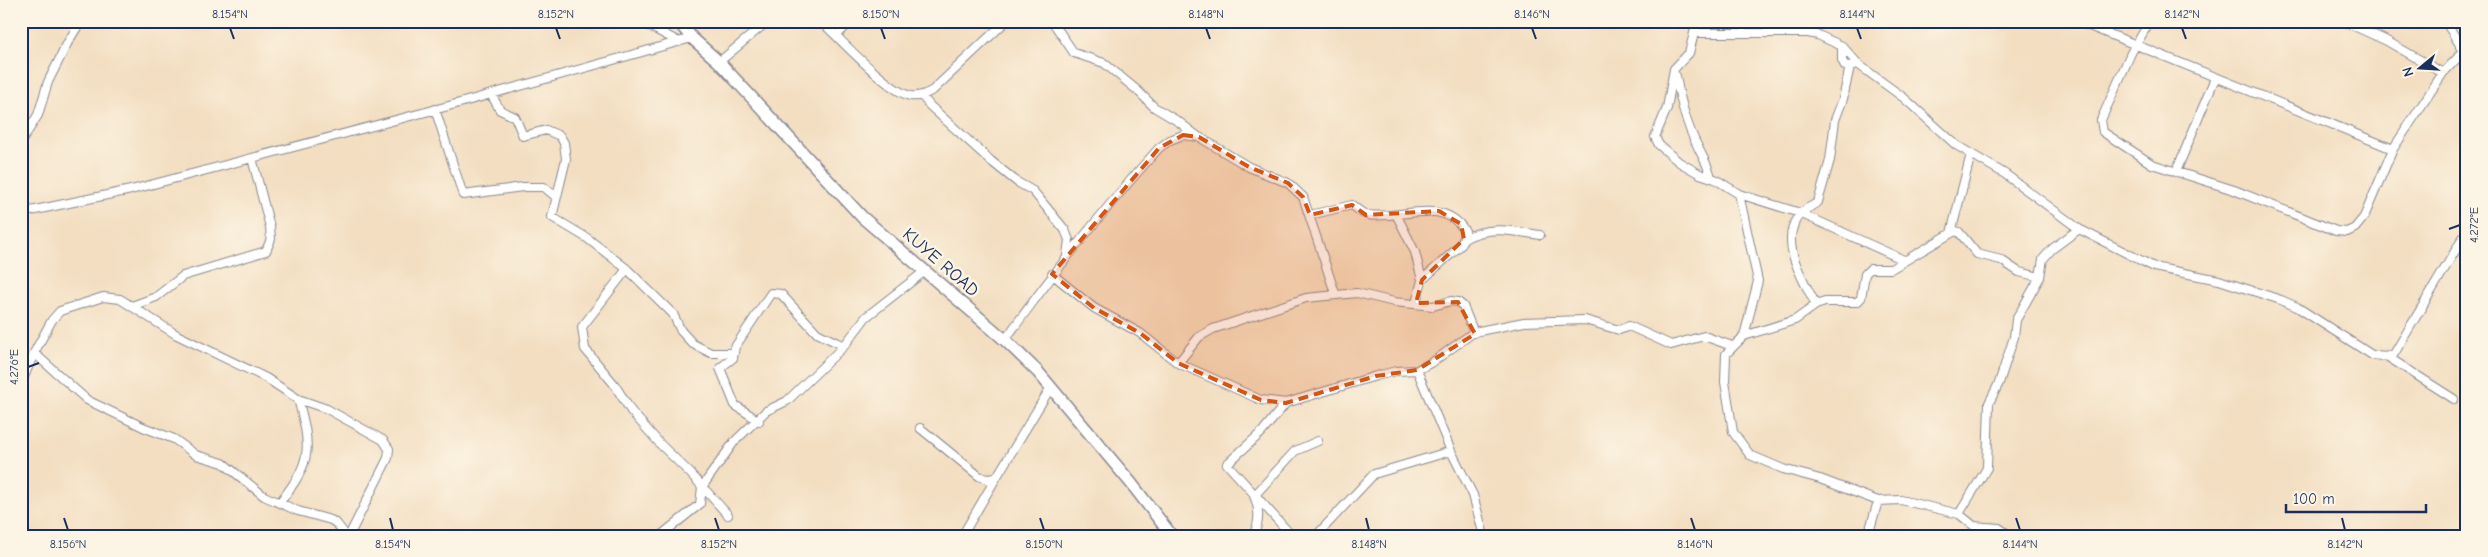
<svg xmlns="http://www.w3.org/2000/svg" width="2488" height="557" font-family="'Comic Neue',sans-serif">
  <rect width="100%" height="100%" fill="#fcf5e5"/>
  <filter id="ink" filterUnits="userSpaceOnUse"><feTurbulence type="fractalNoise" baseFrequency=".02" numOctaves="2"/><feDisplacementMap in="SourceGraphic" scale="10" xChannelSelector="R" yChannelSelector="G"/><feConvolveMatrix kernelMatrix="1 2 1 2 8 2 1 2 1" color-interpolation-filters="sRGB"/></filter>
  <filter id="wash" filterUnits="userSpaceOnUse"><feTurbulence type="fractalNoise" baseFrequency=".0096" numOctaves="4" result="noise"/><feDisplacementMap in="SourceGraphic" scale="20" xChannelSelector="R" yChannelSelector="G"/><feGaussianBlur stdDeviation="1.12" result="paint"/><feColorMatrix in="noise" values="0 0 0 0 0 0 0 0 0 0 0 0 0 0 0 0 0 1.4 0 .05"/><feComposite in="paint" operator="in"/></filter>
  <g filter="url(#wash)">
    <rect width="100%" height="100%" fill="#f3dec1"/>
  </g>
  <g filter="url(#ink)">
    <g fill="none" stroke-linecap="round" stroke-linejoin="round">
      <g stroke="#878690" stroke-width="10">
        <path id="street" d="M640,21L679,42
          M821,21C839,38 890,93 911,96C920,97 926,94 933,90L1006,21
          M1052,21L1074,53L1104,63L1138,91L1154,107L1179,122L1197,136
          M1697,21L1689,53L1674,69L1667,108L1655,137L1659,145L1679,162L1700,174L1715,179L1739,194L1800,213L1904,260
          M2077,21L2393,149
          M2150,21L2131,53L2101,120L2103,132L2152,164L2234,190L2336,231L2347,232L2355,228L2364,217L2393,149L2443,73L2464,51
          M2343,21L2385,40L2443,73
          M2445,21L2467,56
          M1694,33H1808L1818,35L1842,46L1859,65L1904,98L1956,145L2005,174L2079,229L2154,267L2219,280L2281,300L2297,307L2372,355C2381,357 2386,358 2394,354L2467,231
          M837,35L851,21
          M1842,46V60L1845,66L1854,65
          M719,62L768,21
          M1676,76C1680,99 1686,124 1697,145C1702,156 1708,165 1711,177
          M491,94L500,110L515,117L523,136L546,130L560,136L564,143L566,159L552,217L587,238L627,269L673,314L681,331L693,344L711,353H733
          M922,96L930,106L991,161L1017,182L1033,191L1065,230L1069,240L1067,255
          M435,109L463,195L523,187H544L556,197
          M21,142L38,115L48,82L68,42L81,21
          M2176,172L2215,78
          M1739,194L1758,281L1744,336
          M21,213L131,190L456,104L692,38
          M1396,214L1415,252L1422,280
          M1310,215L1352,205C1356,208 1362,214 1368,215C1401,220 1443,196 1465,231L1462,244L1422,280L1416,303
          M1951,233L1971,154
          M1464,239C1488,225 1514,231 1540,235
          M627,269L582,327L585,349L614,384L631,411L661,445L690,473L728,515
          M1052,274L1094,308L1140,333L1178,363L1261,400L1286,403L1376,376L1396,371L1417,370L1434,361L1474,332L1524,322L1585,320L1619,330L1629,326L1671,345L1704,336L1732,346
          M1816,305C1803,279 1778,243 1799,215C1803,209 1812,207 1818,202L1830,160L1835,120L1843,99L1850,66
          M132,306L156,297L183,276L266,251L271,239L270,227L252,158
          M1005,340C1053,273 1104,209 1159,148L1170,140L1183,135L1199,137L1249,167L1288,183L1303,197L1335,293
          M34,353L87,400L143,427L174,439L196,455L223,463L264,496L298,511L331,520L337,524L346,536
          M2388,357L2454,399
          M1178,363L1199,337L1213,329L1306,298L1357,293L1394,302L1433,306L1451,301L1458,302L1463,306L1474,333
          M1417,370L1451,451L1473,495L1484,536
          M21,384L34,353L52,320L60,311L103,297L120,299L177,335L266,378L298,399L327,409L383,440L389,449L388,458L349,536
          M1286,403L1262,432L1227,464L1292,536
          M759,421L735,405L720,368L733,358L735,347L771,293L781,294L817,333L844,346
          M920,428L979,476L986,479L996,478L1051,387
          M280,502C313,461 311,447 298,399
          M1959,514L1901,500L1878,501L1820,479L1783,469L1750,455L1733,432L1725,382L1726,354L1744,336L1795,320L1816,305L1825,302H1857L1861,298L1865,274L1870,269H1891L1955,231L1959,232L1977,254L2001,260L2019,272L2040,277
          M660,536L700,504L702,487L734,442L766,411L787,401L844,346L866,317L925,271
          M962,536L996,478
          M1253,536C1260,522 1260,510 1254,496L1295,451L1318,441
          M1316,536L1374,474L1451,451
          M1868,536L1878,501
          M2011,536L1999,528L1974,526L1959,514L1987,468L1989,403L1999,383L2014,337L2016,320L2040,277L2043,259L2052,249L2079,229"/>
      </g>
      <g stroke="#878690" stroke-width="14">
        <path id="secondary" d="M678,21L692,38L719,62L862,217L1005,340L1038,372L1131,483L1172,536"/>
      </g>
      <use href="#street" stroke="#fff" stroke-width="8"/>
      <use href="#secondary" stroke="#fff" stroke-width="11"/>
    </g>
  </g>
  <path fill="#d45514" fill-opacity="0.2" stroke="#d45514" stroke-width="4" stroke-dasharray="10 6" stroke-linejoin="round" d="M1183,135L1199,137L1249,167L1288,183L1303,197L1310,215L1352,205L1366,215L1439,211L1461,224L1464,239L1422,280L1416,303L1458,302L1475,334L1417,370L1376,376L1286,403L1261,400L1178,363L1140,333L1094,308L1052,274L1159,148Z"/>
  <path fill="none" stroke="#1b2f5e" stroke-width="2" d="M230,28L234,39M556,28L560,39M881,28L885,39M1206,28L1210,39M1532,28L1536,39M1857,28L1861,39M2182,28L2186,39M2449,229L2460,225M28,367L39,363M64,518L68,530M390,518L393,530M715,518L719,530M1040,518L1044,530M1366,518L1369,530M1691,518L1695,530M2016,518L2020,530M2342,518L2345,530"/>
  <g text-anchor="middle" stroke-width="5" stroke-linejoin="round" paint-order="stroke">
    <g font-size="18" fill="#1b2f5e" stroke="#fcf5e5">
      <text transform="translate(941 262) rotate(41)" y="6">KUYE ROAD</text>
    </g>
  </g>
  <rect width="2488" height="557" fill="none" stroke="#fcf5e5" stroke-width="55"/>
  <g transform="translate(2420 68) rotate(252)" stroke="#fcf5e5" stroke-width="4" paint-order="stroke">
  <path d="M0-4L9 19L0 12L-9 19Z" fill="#1b2f5e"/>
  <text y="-8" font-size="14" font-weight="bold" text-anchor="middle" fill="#1b2f5e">N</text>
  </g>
  <path d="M2286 504v8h140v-8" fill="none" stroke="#1b2f5e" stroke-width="2.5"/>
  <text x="2293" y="504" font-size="15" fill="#1b2f5e" stroke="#fcf5e5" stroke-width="4" paint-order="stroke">100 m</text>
  <rect x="28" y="28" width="2432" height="502" fill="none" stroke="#1b2f5e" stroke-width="2"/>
  <g font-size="12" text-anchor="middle" fill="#1b2f5e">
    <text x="230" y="18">8.154°N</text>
    <text x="556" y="18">8.152°N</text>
    <text x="881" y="18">8.150°N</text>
    <text x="1206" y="18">8.148°N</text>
    <text x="1532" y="18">8.146°N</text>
    <text x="1857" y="18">8.144°N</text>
    <text x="2182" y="18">8.142°N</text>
    <text transform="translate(2474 225) rotate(-90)" y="4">4.272°E</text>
    <text transform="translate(14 367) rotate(-90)" y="4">4.276°E</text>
    <text x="68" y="548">8.156°N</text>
    <text x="393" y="548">8.154°N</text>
    <text x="719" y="548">8.152°N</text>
    <text x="1044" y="548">8.150°N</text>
    <text x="1369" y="548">8.148°N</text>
    <text x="1695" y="548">8.146°N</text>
    <text x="2020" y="548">8.144°N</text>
    <text x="2345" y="548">8.142°N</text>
  </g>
</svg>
